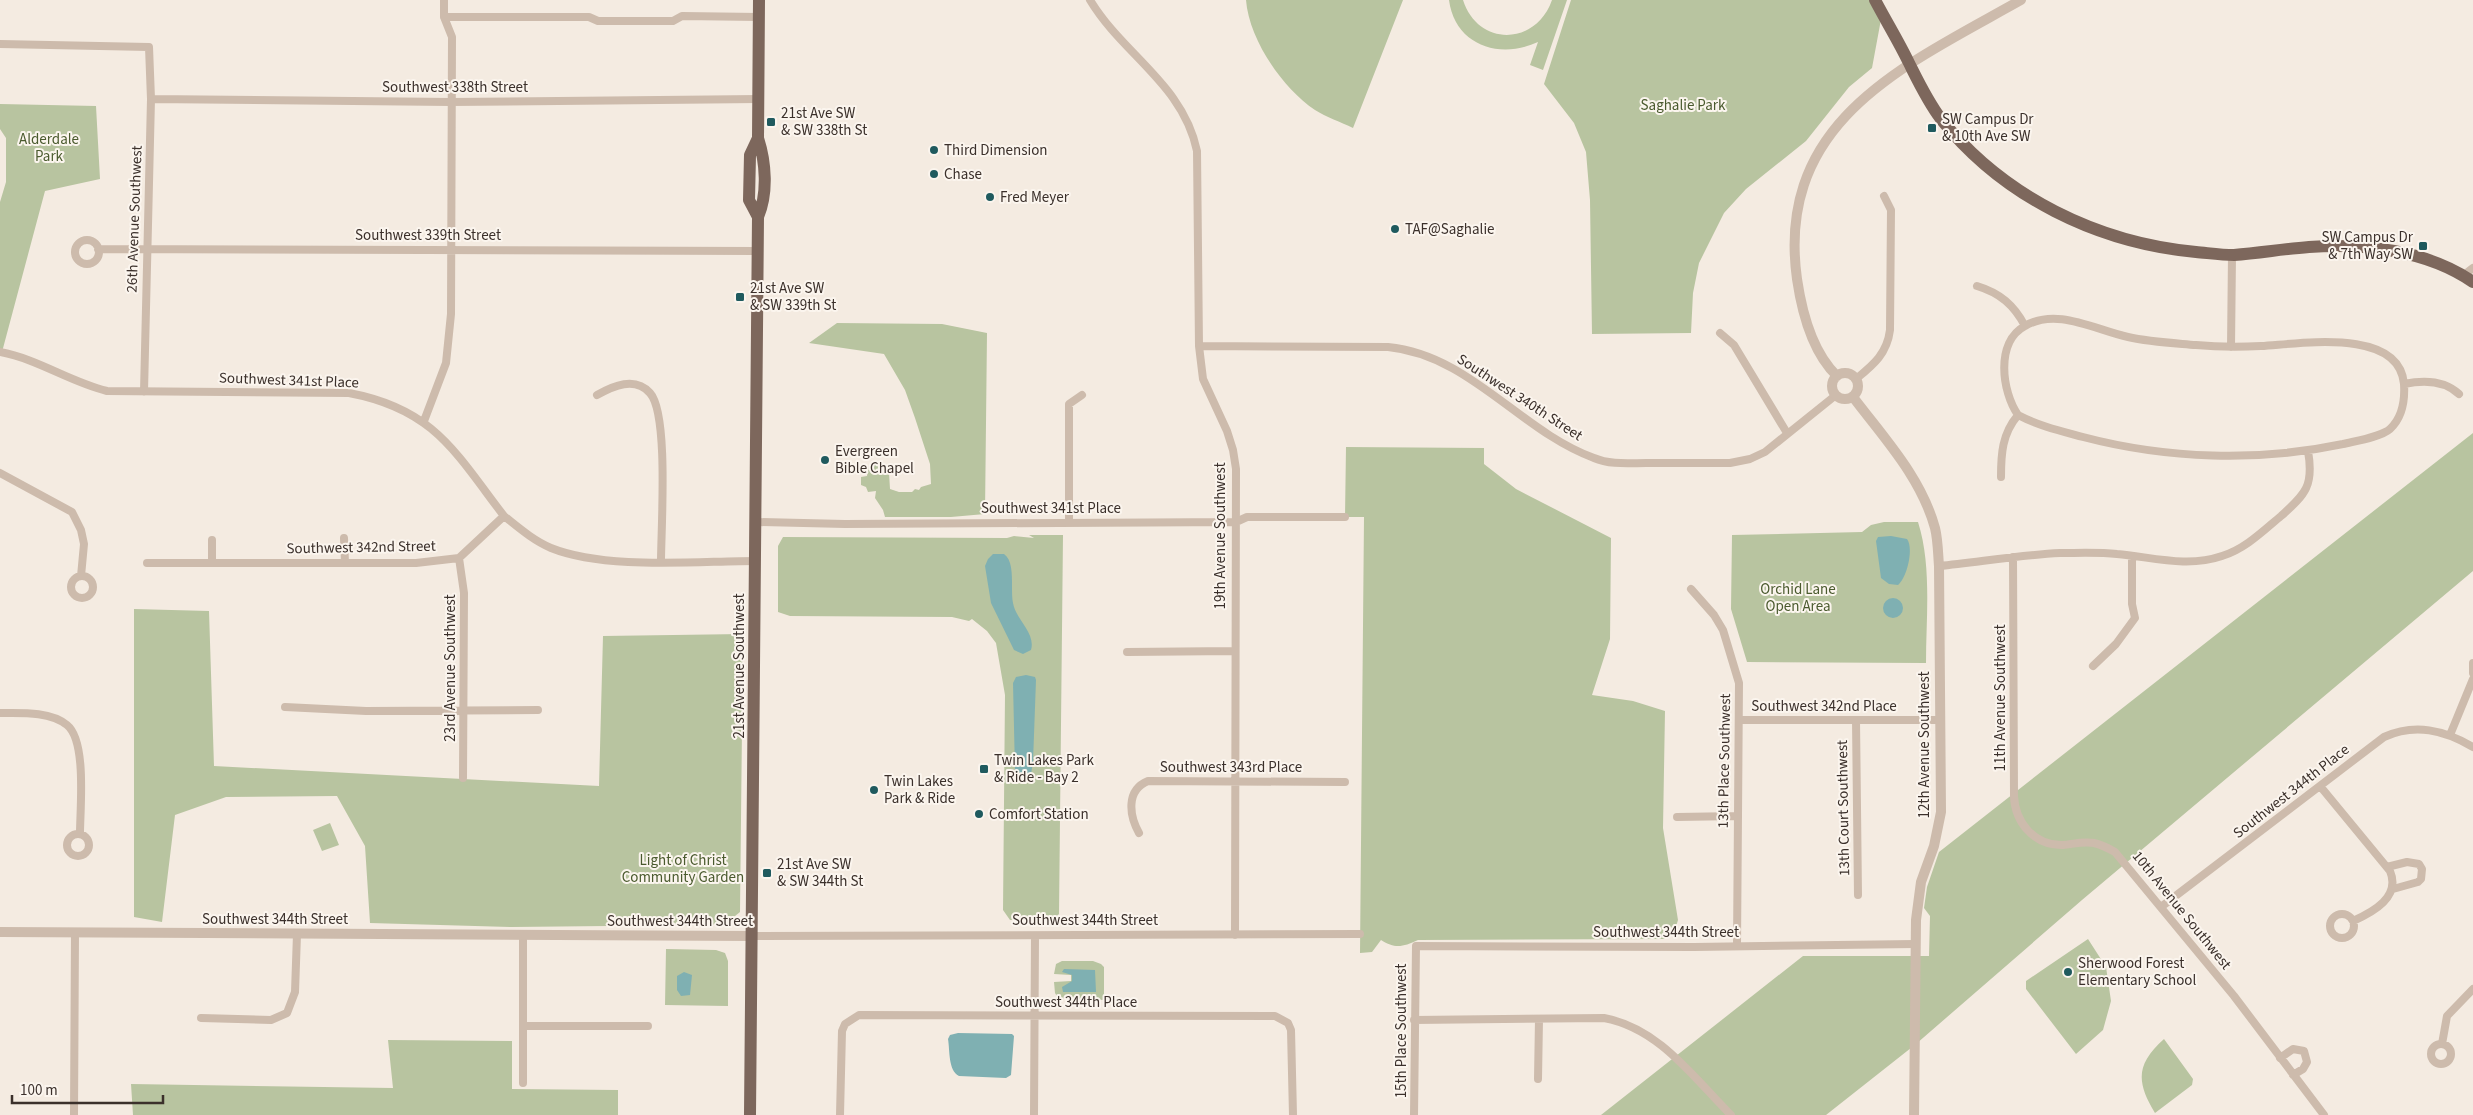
<svg xmlns="http://www.w3.org/2000/svg" width="2473" height="1115" font-family="'Source Sans 3',sans-serif">
  <rect width="100%" height="100%" fill="#f4ebe1"/>
  <path fill="#b8c4a0" d="M1246,0H1403L1353,128C1341,122 1326,117 1315,110C1282,88 1249,39 1246,0Z
    M1449,0H1463C1478,47 1536,46 1552,0H1567L1543,70L1530,65L1538,42C1499,60 1455,45 1449,0Z
    M1571,0H1875L1882,14L1872,68L1849,87L1806,141L1746,189L1724,213L1699,263L1693,293L1691,333L1592,334L1590,200L1586,152L1574,123L1544,84Z
    M0,104L96,106L100,179L45,191L2,352H0V202L6,182V138L0,129Z
    M837,323L942,324L987,333L985,514L951,517H885L883,510L875,498L876,491L868,492L866,487L861,485V477L867,476L869,466L876,461L883,463L889,473L890,489L899,492H912L915,489L919,490L921,487L931,484L930,464L915,418L905,390L884,354L809,343Z
    M2473,433V571L2082,900L1916,1044L1826,1115H1601L1803,956H1929L1930,916L1924,908L1927,887L1939,852Z
    M1346,447L1484,448V464L1516,489L1611,538L1610,639L1592,695L1633,701L1665,711L1663,828L1678,920L1674,933L1667,939L1418,940C1403,947 1395,949 1381,940L1372,952L1360,953L1364,517H1345Z
    M1884,522H1918C1932,566 1926,617 1926,663L1747,662L1731,609L1732,535L1862,532L1871,525Z
    M1029,535H1063L1059,914L1053,920H1010L1003,910L1005,695L996,643L987,631L972,619L969,621L952,617L790,616L778,612V546L783,537L1007,538L1014,536L1034,538Z
    M134,609L209,611L214,766L599,786L603,636L743,634L740,912L725,924L702,925L512,927L370,923L365,846L337,796L226,797L175,815L162,922L134,917Z
    M330,823L339,845L322,851L313,830Z
    M2088,939L2106,967L2111,1001L2103,1030L2076,1054L2026,989V981Z
    M666,949L716,950L725,953L728,961V1006L665,1005Z
    M1062,961H1093L1101,964L1104,967V1000L1058,998L1055,993L1054,982L1071,981V975L1054,974L1056,964Z
    M2164,1039L2193,1079L2192,1085L2155,1113C2136,1082 2136,1064 2164,1039Z
    M388,1040L512,1041V1089L618,1090V1115H133L131,1084L393,1088Z"/>
  <path fill="#7fb0b2" d="M1891,536L1907,539C1914,548 1907,578 1898,585L1889,584L1881,578L1876,541L1878,537Z
    M993,554H1004C1016,562 1010,590 1013,603C1016,620 1036,633 1031,650L1023,654L1014,650L991,603L985,566L988,559Z
    M1883 608a10 10 0 1 1 20 0a10 10 0 1 1-20 0Z
    M1026,675L1035,677L1036,680L1033,762L1031,774L1027,777L1015,771L1013,683L1016,677Z
    M1064,969L1095,970L1096,992H1063L1062,987L1072,981V975L1062,972Z
    M684,972L692,975L690,995L681,996L677,990V976Z
    M958,1033L1012,1034L1014,1036L1011,1075L1006,1078L959,1076C948,1070 950,1051 948,1039L950,1035Z"/>
  <g fill="none" stroke-linecap="round" stroke-linejoin="round">
    <path stroke="#cdbbac" stroke-width="8" d="M1090,0C1123,55 1183,84 1197,151L1199,346L1203,379L1227,431L1233,450L1236,469L1235,935
      M444,17H589L598,21H673L682,16L759,17
      M0,44L149,47L151,99L144,392
      M151,99L451,102L759,99
      M75 252a12 12 0 1 1 24 0a12 12 0 1 1-24 0Z
      M98,249L758,251
      M2464,275L2473,268
      M1977,286C2000,293 2014,305 2025,326C2057,307 2095,330 2128,337C2150,342 2173,343 2196,345C2218,347 2239,347 2261,346C2299,344 2399,327 2404,384C2423,380 2444,380 2459,394
      M2025,326C1995,342 2002,392 2018,415C2039,426 2061,431 2083,437C2167,459 2258,462 2343,444C2355,441 2381,437 2390,429C2402,418 2405,400 2404,384
      M1720,333L1734,345L1787,433
      M1199,346L1388,347C1470,355 1520,431 1594,458C1610,465 1629,463 1646,463C1674,463 1702,463 1730,463L1750,459L1765,452L1836,395
      M2231,347L2232,255
      M0,352C38,359 70,382 107,391L349,393C434,409 455,452 504,516
      M1856,379C1873,365 1887,354 1890,330L1891,210L1884,196
      M597,395C613,386 635,376 650,393C669,414 661,529 661,561
      M424,421L446,363L451,314L452,37L444,17V0
      M0,473L72,512L81,530L84,544L81,576
      M2001,477C2001,454 2002,434 2018,415
      M757,522L845,524L1236,522L1247,517H1345
      M1069,522V404L1082,395
      M344,538L345,563
      M2013,557L2014,796C2015,822 2034,846 2063,845C2073,844 2084,841 2094,843C2102,845 2108,848 2115,852L2234,996L2324,1115
      M459,558L464,593L463,778
      M147,563H416L459,558L504,516C519,528 534,541 551,548C606,570 696,561 756,561
      M212,563V540
      M1939,566C1979,562 2020,555 2060,553C2078,553 2099,552 2117,554C2152,557 2187,568 2222,556C2245,549 2263,531 2281,516C2306,494 2314,485 2308,451
      M71 587a11 11 0 1 1 22 0a11 11 0 1 1-22 0Z
      M1691,589L1714,615L1723,630L1739,683L1737,946
      M1127,652L1234,651
      M2473,663V673
      M2093,666L2116,644L2135,618L2132,604V556
      M285,707L366,711L538,710
      M0,713C20,713 50,711 67,725C87,741 80,809 80,833
      M1739,720H1940
      M1856,720L1858,895
      M2450,735L2473,679
      M2320,786L2390,871C2401,897 2373,912 2353,921
      M1677,817L1738,816
      M1139,833C1129,815 1126,790 1148,781L1345,782
      M67 845a11 11 0 1 1 22 0a11 11 0 1 1-22 0Z
      M2387,867L2407,862L2419,864L2422,869L2421,879L2418,882L2393,889
      M2161,907L2384,737C2415,723 2444,730 2473,747
      M2330 926a12 12 0 1 1 24 0a12 12 0 1 1-24 0Z
      M753,936L1360,934
      M201,1018L271,1020L287,1013L295,992L297,934
      M1414,1020L1604,1018C1659,1028 1693,1077 1731,1115
      M523,1026H648
      M2442,1044L2447,1016L2473,989
      M2431 1054a10 10 0 1 1 20 0a10 10 0 1 1-20 0Z
      M2280,1058L2293,1049L2304,1051L2307,1062L2303,1069L2293,1075
      M1538,1079L1539,1019
      M523,1083V935
      M74,1115L75,933
      M840,1115L842,1031L845,1024L859,1015L1275,1016L1288,1023L1291,1030L1293,1115
      M1034,1115L1035,936
      M1414,1115L1416,946L1694,947L1915,944"/>
    <path stroke="#cdbbac" stroke-width="10" d="M1832 386a13 13 0 1 1 26 0a13 13 0 1 1-26 0Z
      M1837,376C1812,352 1802,313 1797,279C1775,120 1906,65 2021,0
      M1853,397C1884,438 1921,477 1935,528C1938,540 1938,554 1939,566L1941,812L1934,846L1921,882L1916,920L1914,1115
      M0,932L753,936"/>
    <path stroke="#7d675c" stroke-width="12" d="M1875,0C1886,21 1899,42 1909,63C1919,83 1928,102 1941,119C2003,197 2098,243 2196,252C2208,253 2221,255 2234,255C2259,253 2284,249 2309,247C2363,243 2427,250 2473,282
      M758,138L759,0
      M750,1115L758,217C768,193 766,163 758,138L750,155L749,200L758,217"/>
  </g>
  <g fill="#1f5a5e" stroke="#fbf5ee" stroke-width="2">
    <rect x="766" y="117" width="10" height="10" rx="2.5"/>
    <rect x="1927" y="123" width="10" height="10" rx="2.5"/>
    <circle cx="934" cy="150" r="5"/>
    <circle cx="934" cy="174" r="5"/>
    <circle cx="990" cy="197" r="5"/>
    <circle cx="1395" cy="229" r="5"/>
    <rect x="2418" y="241" width="10" height="10" rx="2.5"/>
    <rect x="735" y="292" width="10" height="10" rx="2.5"/>
    <circle cx="825" cy="460" r="5"/>
    <rect x="979" y="764" width="10" height="10" rx="2.5"/>
    <circle cx="874" cy="790" r="5"/>
    <circle cx="979" cy="814" r="5"/>
    <rect x="762" y="868" width="10" height="10" rx="2.5"/>
    <circle cx="2068" cy="972" r="5"/>
  </g>
  <g text-anchor="middle" stroke-width="4" stroke-linejoin="round" paint-order="stroke">
    <g font-size="15" fill="#3b302b" stroke="#fbf5ee">
      <text x="455" y="92">Southwest 338th Street</text>
      <text transform="translate(134 219) rotate(-88)" y="5">26th Avenue Southwest</text>
      <text x="428" y="240">Southwest 339th Street</text>
      <text transform="translate(289 380) rotate(2)" y="5">Southwest 341st Place</text>
      <text transform="translate(1520 397) rotate(33)" y="5">Southwest 340th Street</text>
      <text x="1051" y="513">Southwest 341st Place</text>
      <text transform="translate(1220 536) rotate(-90)" y="5">19th Avenue Southwest</text>
      <text transform="translate(361 547) rotate(-1)" y="5">Southwest 342nd Street</text>
      <text transform="translate(739 666) rotate(-90)" y="5">21st Avenue Southwest</text>
      <text transform="translate(450 668) rotate(-90)" y="5">23rd Avenue Southwest</text>
      <text transform="translate(2000 698) rotate(-90)" y="5">11th Avenue Southwest</text>
      <text x="1824" y="711">Southwest 342nd Place</text>
      <text transform="translate(1924 745) rotate(-90)" y="5">12th Avenue Southwest</text>
      <text transform="translate(1724 761) rotate(-89)" y="5">13th Place Southwest</text>
      <text x="1231" y="772">Southwest 343rd Place</text>
      <text transform="translate(2291 791) rotate(-38)" y="5">Southwest 344th Place</text>
      <text transform="translate(1843 808) rotate(-91)" y="5">13th Court Southwest</text>
      <text transform="translate(2182 910) rotate(51)" y="5">10th Avenue Southwest</text>
      <text x="275" y="924">Southwest 344th Street</text>
      <text x="1085" y="925">Southwest 344th Street</text>
      <text x="680" y="926">Southwest 344th Street</text>
      <text x="1666" y="937">Southwest 344th Street</text>
      <text x="1066" y="1007">Southwest 344th Place</text>
      <text transform="translate(1401 1031) rotate(-90)" y="5">15th Place Southwest</text>
    </g>
    <g font-size="15" fill="#4a5a2e" stroke="#fbf5ee">
      <text x="1683" y="110">Saghalie Park</text>
      <text x="49" y="144">Alderdale<tspan x="49" dy="17">Park</tspan></text>
      <text x="1798" y="594">Orchid Lane<tspan x="1798" dy="17">Open Area</tspan></text>
      <text x="683" y="865">Light of Christ<tspan x="683" dy="17">Community Garden</tspan></text>
    </g>
    <g font-size="15" fill="#3b302b" stroke="#fbf5ee" text-anchor="start">
      <text x="781" y="118">21st Ave SW<tspan x="781" dy="17">&amp; SW 338th St</tspan></text>
      <text x="1942" y="124">SW Campus Dr<tspan x="1942" dy="17">&amp; 10th Ave SW</tspan></text>
      <text x="944" y="155">Third Dimension</text>
      <text x="944" y="179">Chase</text>
      <text x="1000" y="202">Fred Meyer</text>
      <text x="1405" y="234">TAF@Saghalie</text>
      <text x="2413" y="242" text-anchor="end">SW Campus Dr<tspan x="2413" dy="17">&amp; 7th Way SW</tspan></text>
      <text x="750" y="293">21st Ave SW<tspan x="750" dy="17">&amp; SW 339th St</tspan></text>
      <text x="835" y="456">Evergreen<tspan x="835" dy="17">Bible Chapel</tspan></text>
      <text x="994" y="765">Twin Lakes Park<tspan x="994" dy="17">&amp; Ride - Bay 2</tspan></text>
      <text x="884" y="786">Twin Lakes<tspan x="884" dy="17">Park &amp; Ride</tspan></text>
      <text x="989" y="819">Comfort Station</text>
      <text x="777" y="869">21st Ave SW<tspan x="777" dy="17">&amp; SW 344th St</tspan></text>
      <text x="2078" y="968">Sherwood Forest<tspan x="2078" dy="17">Elementary School</tspan></text>
    </g>
  </g>
  <path d="M12 1095v8h151v-8" fill="none" stroke="#3b302b" stroke-width="2.5"/>
  <text x="20" y="1095" font-size="15" fill="#3b302b" stroke="#fbf5ee" stroke-width="4" paint-order="stroke">100 m</text>
</svg>
